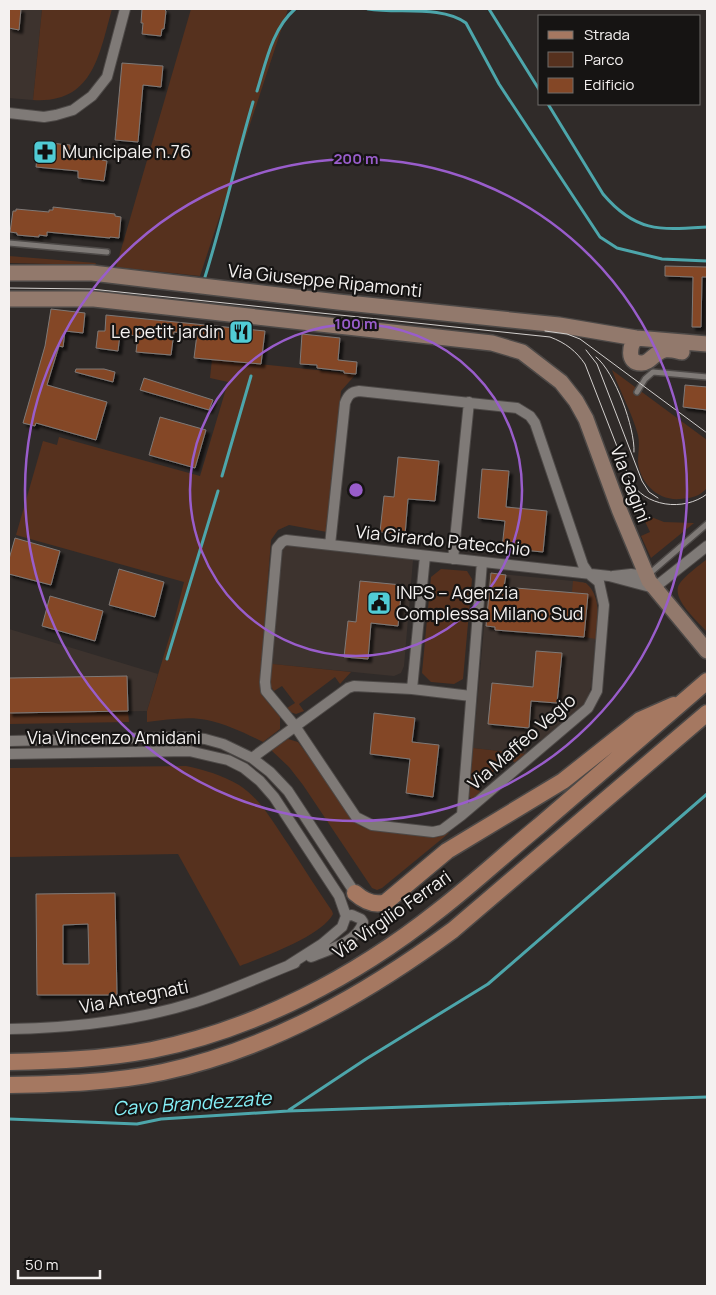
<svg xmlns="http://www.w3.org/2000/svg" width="716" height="1295" font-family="Manrope,sans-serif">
  <defs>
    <filter id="shadow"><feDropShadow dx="3.5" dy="3.5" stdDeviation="1" flood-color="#0009"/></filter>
  </defs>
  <rect width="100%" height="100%" fill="#302b29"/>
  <path fill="#3d332e" d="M9,9H42L33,100L9,98Z
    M289,545L412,558L413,560L404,666L401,673L394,676L272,664L270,662L281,552L286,546Z
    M489,573L583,582L591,588L597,602L598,610L595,646L591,687L587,700L583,705L543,740L528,738L526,754L473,748Z
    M9,629L158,674L147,711L9,713Z"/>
  <path fill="#56311e" d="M42,9H112C99,55 93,104 33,100Z
    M191,9H288L200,276L116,267Z
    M9,256L96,263L95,265L9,263Z
    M212,359L356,374L341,391L327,532L289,525L278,530L271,540L260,682L261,694L280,717V729L263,742C245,733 226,724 207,720C188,716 166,720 147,722V711L174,622L184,582L16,535L43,441L57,445L59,437L200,476L228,382L210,378Z
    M612,370L707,440V488C699,497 691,498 680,499C658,501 640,483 638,462C638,453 640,444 638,435C632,413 620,391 612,370Z
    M641,513L664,522L694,523L651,558L641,536L650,532Z
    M707,559V632C698,622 674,601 678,587C681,578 700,565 707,559Z
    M441,569L467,571L472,579L463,679L454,684L431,682L422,673L431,577Z
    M573,581L586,583C602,597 597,620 596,639L584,637L588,594L572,592Z
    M270,662L273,664L351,672L340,684L335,677L299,704L304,711L296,714L290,712L287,708L295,703L282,686L274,691L269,684Z
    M128,711L129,722L9,724V713Z
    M288,739L298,742L360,826L365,828L434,835L449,833L382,888L377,890L372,888L303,785L289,767L271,750Z
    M473,748L526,754L516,764L510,758L476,786L481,793L472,800L469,796Z
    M186,766C205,770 222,775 239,785C261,799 274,824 288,844C303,867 317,889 332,911L333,914C322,936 263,957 240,966L178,854L9,857V768Z"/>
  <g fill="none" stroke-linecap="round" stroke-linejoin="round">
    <path stroke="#4da6ab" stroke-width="3" d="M368,9C398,14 441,5 466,23L499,84L600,237L617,248L662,259L707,261
      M489,9L540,91
      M257,91C266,62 272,29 295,9
      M548,104L603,194C636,233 661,230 707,227
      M205,277C223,219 236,160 253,102
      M222,476L251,376
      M167,659L218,491
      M289,1110L366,1059L488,984L707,794
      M9,1119L137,1124L161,1119L288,1111L707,1097"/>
  </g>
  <path fill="#844726" stroke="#7e7977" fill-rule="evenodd" filter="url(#shadow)" d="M9,9H21L19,30L9,28Z
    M142,9H164L166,11L164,29H162L161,36L142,34L143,23H141Z
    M122,63L163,66L161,87L143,85L138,142L115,140Z
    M50,143L70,145V149L81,150L80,155L102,158V160L107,161L104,181L78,178V171L36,167L38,146L50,147Z
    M53,207L115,214V216L121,217L119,238L110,237V238L47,232V236L39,235V237L17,235V233L10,232L13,211H16V209L49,212V210H53Z
    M665,266L707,267V277H702L701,327H692L693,277L665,276Z
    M51,309L85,313L83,333L65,331L63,347L59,346L47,385L107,402L96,440L36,423L35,426L23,423L45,346Z
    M106,315L265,331L261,364L194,358L197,334L174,332L171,355L136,352L138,336L120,334L118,351L96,348L98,331H105Z
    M302,334L340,338L338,360L357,362L356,374L344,373V371L317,368V365L300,364Z
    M76,369H104L115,372L113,382L75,372Z
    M144,378L213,400L209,410L140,390Z
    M685,385L707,387V410L683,407Z
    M160,417L206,430L195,468L149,455Z
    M398,457L439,461L435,501L408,499L405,535L380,532L384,496L394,497Z
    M482,469L509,471L506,507L547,511L543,552L502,548L505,521L478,518Z
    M15,538L60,551L51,585L9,574V559Z
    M119,569L164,582L155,617L109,605Z
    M491,573L506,575L504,587L588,594L584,637L495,630V627L486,626Z
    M360,581L402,585L398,626L371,623L368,659L344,657L348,621L356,622Z
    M50,596L103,611L95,641L42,626Z
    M536,651L562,653L557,703L531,701L529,728L488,724L492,683L533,687Z
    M127,676L128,711L9,713V678Z
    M374,713L415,718L412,742L439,745L433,797L406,793L410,759L370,754Z
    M115,893L117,995H37L36,894ZM88,924L89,964H63V925Z"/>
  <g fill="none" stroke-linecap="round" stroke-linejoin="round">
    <g stroke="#4d4947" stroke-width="8">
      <path id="lane" d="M9,243L107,252
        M637,392L645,379L653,372L707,377
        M649,574L707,524"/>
    </g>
    <g stroke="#4d4947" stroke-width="12">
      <path id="street" d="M9,113L44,117L56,115L73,110L92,96L107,77L125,9
        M330,545L345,403C348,395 351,392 359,391L517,408L530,416L535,423L583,565L589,574L599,582L604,605L597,691L588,708L462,815L442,830L433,832L372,825L356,817L295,726L266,691L265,682L277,548L282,542L286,540L609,576L654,588L707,546
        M453,559L469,402
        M613,576L631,574L647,576
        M412,689L425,556
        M9,741L185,737L205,739L223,744L252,758L270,772L288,791L355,893
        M9,754L189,751L228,760L244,768L260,781L274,797L339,896L346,916L342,927L322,944L289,965
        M252,758L348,688L354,686L412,689L471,696
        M462,815L482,562
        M311,957C328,950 358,942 363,922L361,919L352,915L346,916
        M9,1029C71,1028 136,1021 196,1002C230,991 262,976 295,963"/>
    </g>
    <g stroke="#4d4947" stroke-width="18">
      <path id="secondary" d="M9,273H92L338,302L559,325L636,338L707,344
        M9,299H94L492,343L522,352L561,382L576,401L586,419L619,509L649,581L707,651
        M636,338C630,345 626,363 641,363C650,364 655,351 665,350C670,349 677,351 682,352"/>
    </g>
    <g stroke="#4d4947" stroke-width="19">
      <path id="primary" d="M355,893C364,901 374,906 386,902L447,851L563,781L640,720L674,705
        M9,1062C57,1061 105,1059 152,1050C256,1029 356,976 438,911C473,884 505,854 539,826C595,778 651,730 707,681
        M9,1085C60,1084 112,1083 163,1072C270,1049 366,994 453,930L707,713"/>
    </g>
    <use href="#lane" stroke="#7f7a77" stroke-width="5"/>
    <use href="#street" stroke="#7f7a77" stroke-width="10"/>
    <use href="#secondary" stroke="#92796c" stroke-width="15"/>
    <use href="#primary" stroke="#a57861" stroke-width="16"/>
    <path stroke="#d2cfcd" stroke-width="1" d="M9,288L91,289L550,337C566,343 576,351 585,364L630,480C644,507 684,512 707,494
      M545,331L567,334L580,339L707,433
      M586,350L597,364L642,481L649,492L658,498
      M596,357C615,372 635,428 634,452"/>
  </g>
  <g fill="none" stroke="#995dcb" stroke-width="2.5">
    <circle cx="356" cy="490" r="166"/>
    <circle cx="356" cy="490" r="331"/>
  </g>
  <defs>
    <g id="pharmacy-square" transform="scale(1.25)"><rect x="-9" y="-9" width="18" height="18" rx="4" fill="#51ccd5" stroke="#161413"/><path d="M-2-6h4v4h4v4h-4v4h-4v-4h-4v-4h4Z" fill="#111"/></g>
    <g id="restaurant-square" transform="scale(1.25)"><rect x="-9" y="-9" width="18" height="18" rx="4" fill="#51ccd5" stroke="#161413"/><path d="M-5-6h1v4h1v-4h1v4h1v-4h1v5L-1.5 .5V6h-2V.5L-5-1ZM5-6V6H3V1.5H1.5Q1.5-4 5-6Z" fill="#111"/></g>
    <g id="civic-square" transform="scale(1.25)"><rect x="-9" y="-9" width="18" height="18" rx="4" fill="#51ccd5" stroke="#161413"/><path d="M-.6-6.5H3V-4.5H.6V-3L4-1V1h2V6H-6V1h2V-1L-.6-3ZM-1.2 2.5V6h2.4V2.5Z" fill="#111"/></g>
  </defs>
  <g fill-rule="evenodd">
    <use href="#pharmacy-square" x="45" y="152"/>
    <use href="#restaurant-square" x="241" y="332"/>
    <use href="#civic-square" x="379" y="603"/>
  </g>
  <g text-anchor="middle" stroke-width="4.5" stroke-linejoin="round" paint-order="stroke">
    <g font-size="18" fill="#f4f1f0" stroke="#161413" text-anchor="start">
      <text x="62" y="158">Municipale n.76</text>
      <text x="224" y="338" text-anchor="end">Le petit jardin</text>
      <text x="396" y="599">INPS – Agenzia<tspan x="396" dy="21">Complessa Milano Sud</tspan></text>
    </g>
    <g font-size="18" fill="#f4f1f0" stroke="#161413">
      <text transform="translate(325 281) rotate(6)" y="6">Via Giuseppe Ripamonti</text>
      <text transform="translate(630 484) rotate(69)" y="6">Via Gagini</text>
      <text transform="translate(443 541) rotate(6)" y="6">Via Girardo Patecchio</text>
      <text x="114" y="744">Via Vincenzo Amidani</text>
      <text transform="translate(522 742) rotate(-41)" y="6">Via Maffeo Vegio</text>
      <text transform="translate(392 915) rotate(-35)" y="6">Via Virgilio Ferrari</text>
      <text transform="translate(134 997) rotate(-11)" y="6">Via Antegnati</text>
    </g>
    <g font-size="19" font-style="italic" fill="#85f1f8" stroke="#161413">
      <text transform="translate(192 1103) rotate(-4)" y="7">Cavo Brandezzate</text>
    </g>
  </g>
  <circle cx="356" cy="490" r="8" fill="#995dcb" stroke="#161413" stroke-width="2.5"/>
  <g font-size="15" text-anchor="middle" font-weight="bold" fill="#995dcb" stroke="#161413" stroke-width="4.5" stroke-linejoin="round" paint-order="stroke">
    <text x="356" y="164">200 m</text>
    <text x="356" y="329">100 m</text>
  </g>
  <rect width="716" height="1295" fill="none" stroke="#f4f1f0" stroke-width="20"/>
  <rect x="538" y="15" width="162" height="90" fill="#161413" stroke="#6f6c6b"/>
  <rect x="548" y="31" width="25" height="8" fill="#a57861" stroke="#6f6c6b"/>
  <text x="584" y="40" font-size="15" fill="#f4f1f0">Strada</text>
  <rect x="548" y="52" width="25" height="15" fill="#56311e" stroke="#6f6c6b"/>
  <text x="584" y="65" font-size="15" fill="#f4f1f0">Parco</text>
  <rect x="548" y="78" width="25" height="15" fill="#844726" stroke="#6f6c6b"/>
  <text x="584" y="90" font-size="15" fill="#f4f1f0">Edificio</text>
  <path d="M18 1270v8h82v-8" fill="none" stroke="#f4f1f0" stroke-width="2.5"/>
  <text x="25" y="1270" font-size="15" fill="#f4f1f0" stroke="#161413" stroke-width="4" paint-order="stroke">50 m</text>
</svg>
